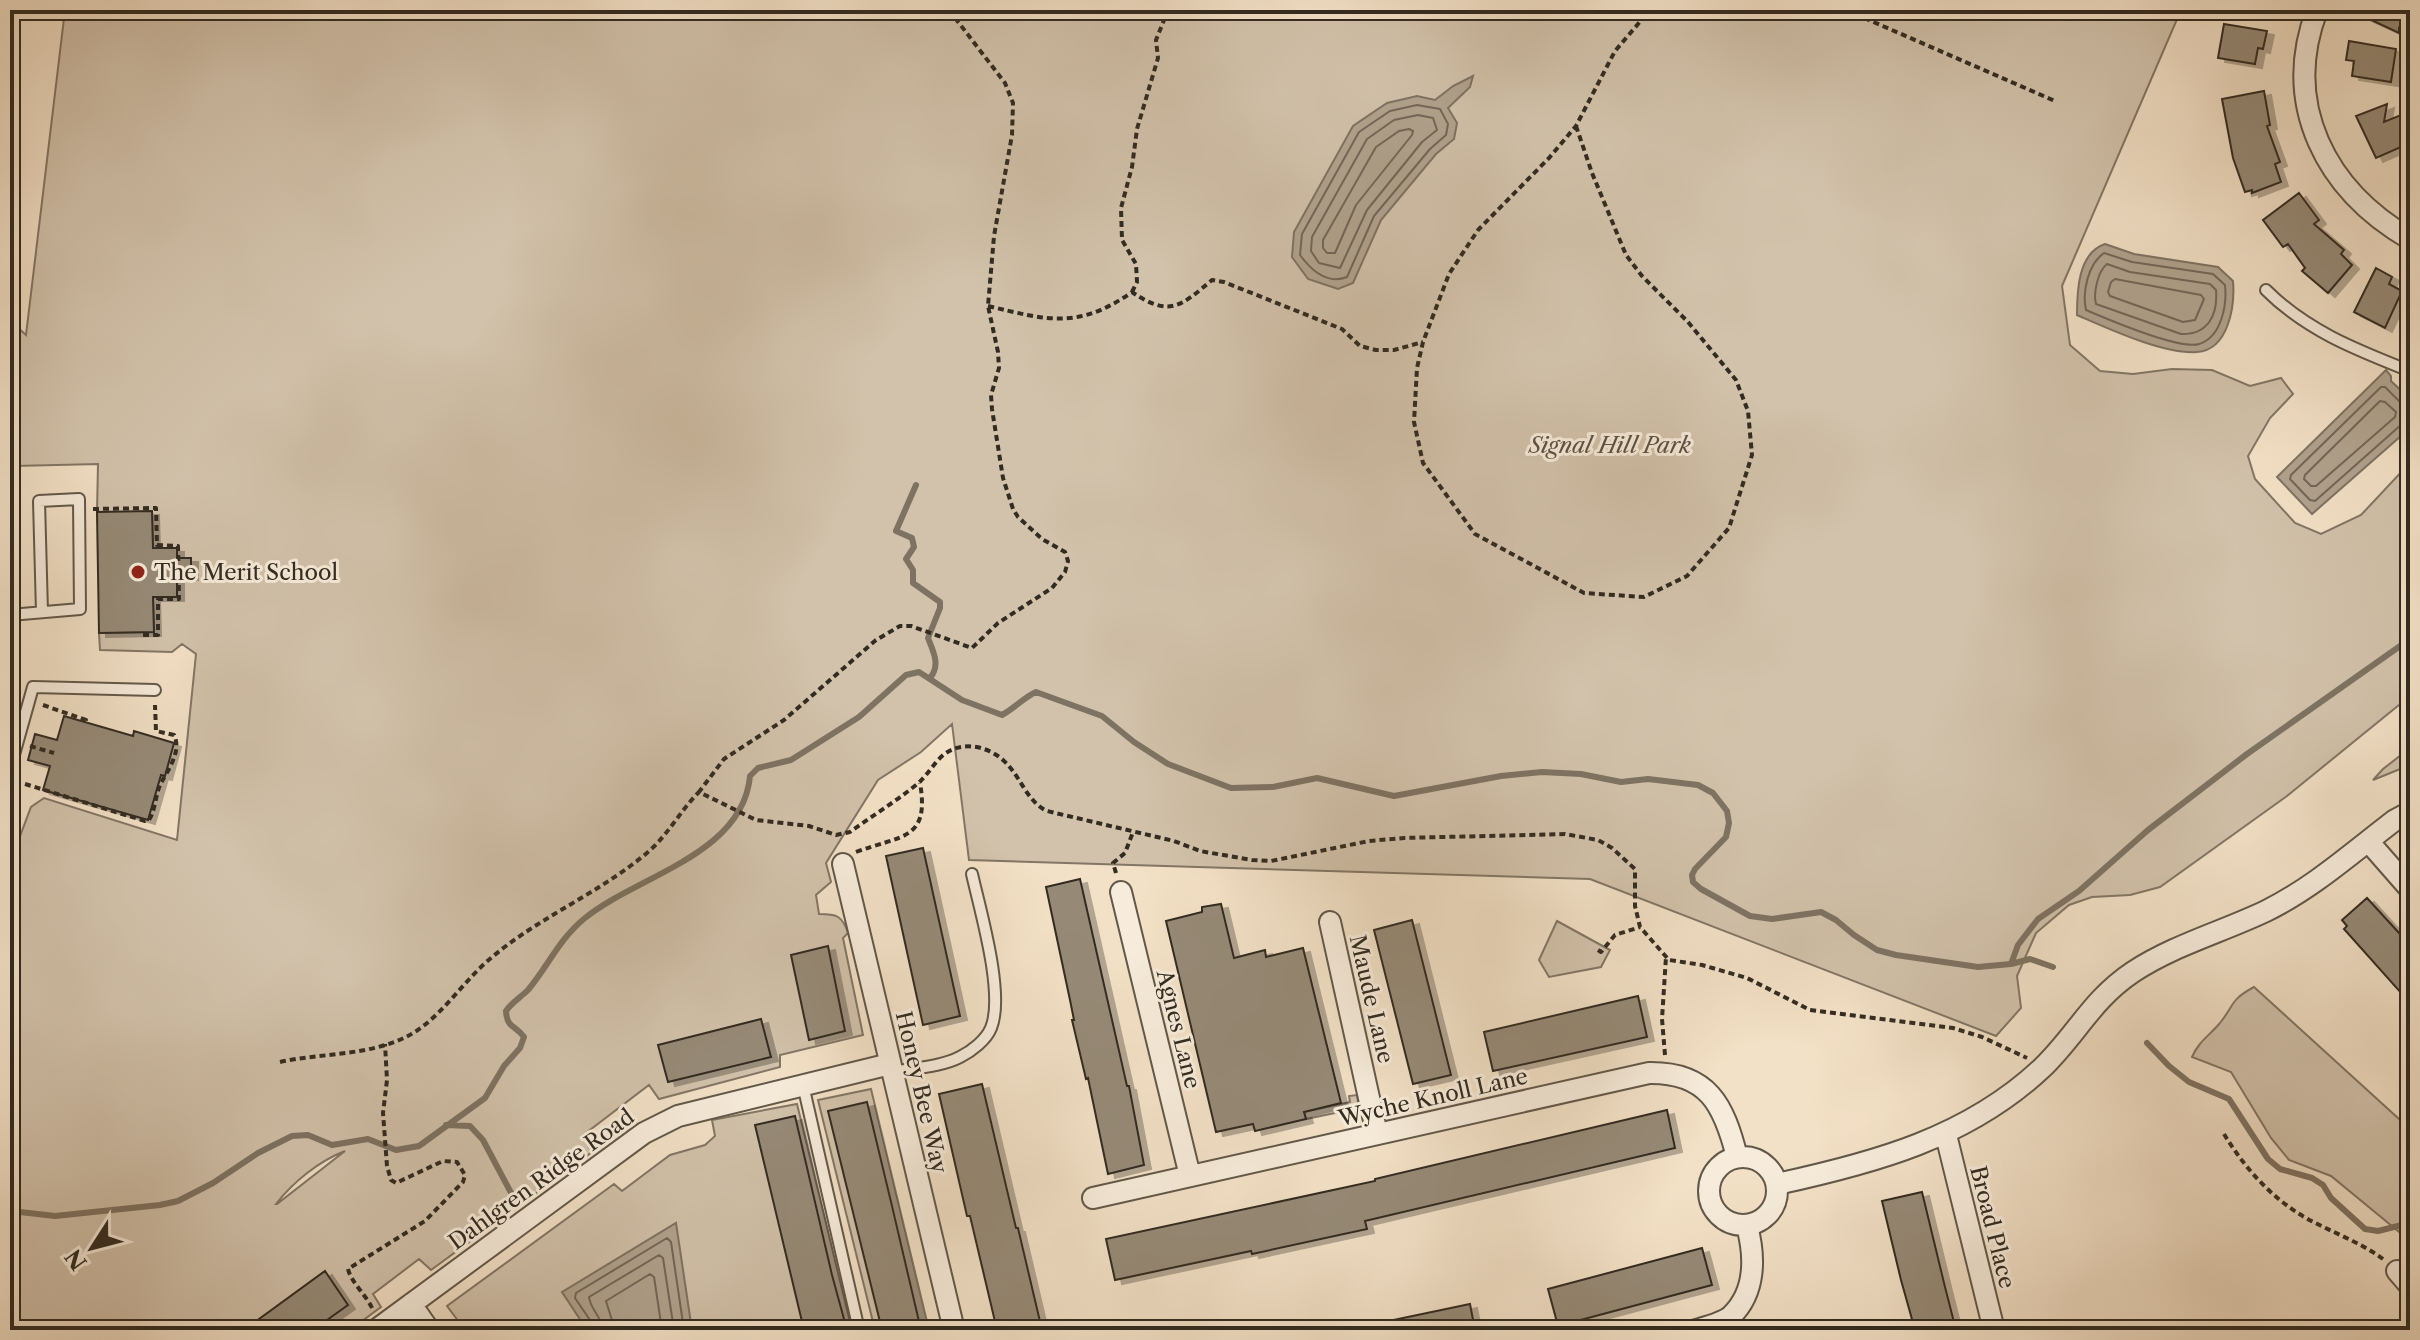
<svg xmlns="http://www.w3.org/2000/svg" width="2420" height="1340" viewBox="0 0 2420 1340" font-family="'Libre Caslon Text',serif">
  <defs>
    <filter id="shadow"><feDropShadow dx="7" dy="4" stdDeviation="0" flood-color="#0004"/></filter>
  </defs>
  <rect width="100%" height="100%" fill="#f3e1c7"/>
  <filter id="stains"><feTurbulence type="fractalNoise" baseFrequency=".0025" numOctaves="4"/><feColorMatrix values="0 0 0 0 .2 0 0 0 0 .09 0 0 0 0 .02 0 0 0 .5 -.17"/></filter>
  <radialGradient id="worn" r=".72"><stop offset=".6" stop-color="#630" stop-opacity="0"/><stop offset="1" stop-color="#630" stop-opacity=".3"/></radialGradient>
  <path fill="#d2c2ab" stroke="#827666" stroke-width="2" fill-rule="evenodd" d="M65 10H2181L2062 286 2070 345 2100 371 2133 374 2172 369 2212 370 2250 386 2281 378 2293 394 2270 418 2248 456 2255 479 2295 523 2321 534 2361 515 2405 468 2410 471V696L2287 796 2160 887 2130 895 2092 897 2069 905 2036 933 2017 976 2021 1008 1996 1036 1590 879 969 860 952 724 921 752 878 780 826 863 831 882 816 895 819 914C836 914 842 915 848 933L843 938 863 1035 780 1055V1067L659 1099 649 1085 582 1136 592 1152 431 1270 419 1259 373 1294 381 1307 350 1330H10V863L31 807 44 798 177 840 196 654 182 644 172 652 100 650 99 633 154 632 153 597 177 596V548H153L152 512H97L98 464 14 466 12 348 16 326 26 335ZM345 1151 277 1204H276C293 1182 319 1161 345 1151Z
    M2410 748V765L2373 780 2383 769Z
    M1557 921 1610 950 1601 967 1549 977 1539 960Z
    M2254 987 2410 1129V1241L2331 1176 2289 1160 2271 1138 2231 1072 2192 1057C2199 1041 2209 1036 2220 1023 2235 1004 2230 1000 2254 987Z
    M871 1089 929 1330H875L818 1100Z
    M1357 1095 1359 1108 1306 1119 1304 1112 1350 1102 1349 1096Z
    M797 1104 852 1330H465L447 1306 614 1184 622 1191 670 1155 705 1145 715 1136 712 1120Z"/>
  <path fill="#b1a38f" stroke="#7e7363" stroke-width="2" d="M1473 76 1470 87 1448 108 1457 123 1454 139 1436 154 1381 220 1353 283 1338 289 1308 279 1292 257 1294 232 1353 126 1387 103 1417 96 1435 100 1453 86Z
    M2105 244 2134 254 2218 267 2233 281C2235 305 2229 350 2197 352 2165 355 2107 328 2077 315 2077 291 2078 253 2105 244Z
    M2386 370 2391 376V381L2410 399V428L2312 514 2277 477Z
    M676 1223 692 1330H587L562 1292Z"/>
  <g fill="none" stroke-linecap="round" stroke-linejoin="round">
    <path stroke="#726758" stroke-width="2" d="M1417 105 1440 109 1448 124 1446 135 1430 149 1374 216 1347 277C1327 285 1311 270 1300 255L1302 234 1359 132 1390 111Z
      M1418 115 1433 118 1437 130 1422 142 1367 210 1340 268 1319 263 1311 251 1312 237 1367 139 1394 120Z
      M1409 129 1413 131 1412 135 1356 205 1335 253H1327L1323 248V240L1376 147 1399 131Z
      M2104 253 2132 262 2213 274 2225 285C2227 304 2222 337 2199 344 2180 350 2107 319 2086 310 2082 292 2088 264 2104 253Z
      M2107 264 2130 272 2210 284 2216 290C2218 315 2208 335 2181 334L2096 304C2093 293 2098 271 2107 264Z
      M2115 279 2201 295 2204 299 2195 320 2183 322 2110 296 2108 292 2111 282Z
      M2380 401 2385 402 2396 412 2395 417 2316 486H2311L2304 479 2305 475Z
      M2410 406 2401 403 2385 387H2381L2291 475 2290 479 2310 500 2315 501 2402 424 2410 422
      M593 1330 592 1323 575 1298 576 1293 667 1238 671 1242 684 1330
      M603 1330C602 1317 590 1309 589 1297L659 1255 663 1258 674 1330
      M615 1330 606 1301 650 1274 654 1277 662 1330"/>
    <path stroke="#7e7363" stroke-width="6" d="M916 485 896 531 912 538 914 547 906 559 913 570V583L940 602V608L928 638C933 651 941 665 930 678
      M2011 964 2018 945 2038 919 2079 891 2148 830 2247 754 2410 639
      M2147 1043 2169 1066 2189 1082 2229 1099 2268 1159 2280 1169 2312 1178 2323 1185 2331 1198 2365 1229 2378 1231 2410 1223
      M446 1125 470 1126 483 1140 517 1204
      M10 1206 20 1212 55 1216 160 1205 178 1201 213 1183 258 1153 292 1136 308 1135 332 1145 368 1139 396 1150 419 1146 485 1098 504 1066 520 1048 524 1037C516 1025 507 1029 506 1011 512 1002 521 997 528 990 548 966 560 938 585 918 636 876 743 855 750 776L758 768 791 760 859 717 906 675 919 672 962 700 1002 715C1015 708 1023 698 1036 692L1102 716 1134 742 1168 764 1231 788 1273 787 1317 778 1394 796 1501 776 1542 772 1581 774 1621 782 1648 779 1698 785 1713 793 1727 811 1729 823 1726 837 1695 869 1692 875 1693 882 1701 889 1750 916 1772 919 1821 912 1836 920 1854 935 1877 950 1896 955 1978 967 2011 964 2030 959 2053 967"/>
  </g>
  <path fill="#968a77" stroke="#322b21" stroke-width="2" filter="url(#shadow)" d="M2350 10H2410V23L2406 32 2399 28V33Z
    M2224 24 2267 31 2263 49 2258 48 2255 64 2218 58Z
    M2349 41 2396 49 2391 82 2352 76 2354 61 2346 60Z
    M2264 91 2270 125 2267 126 2280 162 2275 164 2281 182 2252 193V190L2245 192 2233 158 2222 99Z
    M2387 104 2384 122 2401 115 2410 143 2376 158 2356 116Z
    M2299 193 2319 220 2314 224 2344 250 2341 254 2352 265 2328 293 2302 271 2305 268 2288 244 2283 247 2263 220Z
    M2376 268 2392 277 2389 284 2402 291 2385 328 2354 312Z
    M152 511 153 548H177V558H191V576H177V597H153L154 632 99 633 97 512Z
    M64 716 133 736 134 731 174 743 165 776 161 775 148 820 43 790 50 766 28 760 35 734 57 740Z
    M923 848 960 1016 923 1025 886 856Z
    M1080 879 1127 1086H1129L1144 1165 1108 1174 1088 1078 1086 1079 1072 1020H1074L1070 1000 1046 887Z
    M2367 898 2410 945V1003L2344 929 2347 926 2342 920Z
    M1221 904 1234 958 1265 950 1266 957 1303 948 1341 1103 1304 1112 1306 1119 1255 1131 1253 1124 1216 1132 1166 921 1202 912V907Z
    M1412 920 1451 1075 1413 1084 1374 930Z
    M828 946 845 1031 809 1040 791 955Z
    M1638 996 1647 1037 1493 1071 1484 1032Z
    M761 1019 771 1057 668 1082 658 1045Z
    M982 1084 1016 1228H1018L1042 1330H997L970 1216H967L939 1094Z
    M867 1102 892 1206 921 1330H882L828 1111Z
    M1667 1110 1675 1148 1365 1221 1367 1229 1252 1254 1251 1251 1115 1280 1106 1239 1375 1181V1179Z
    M795 1116 832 1275 847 1330H804L755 1125Z
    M1922 1192 1945 1287 1956 1330H1915L1901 1280 1882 1201Z
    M1702 1248 1712 1285 1558 1326 1548 1289Z
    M325 1271 348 1305 313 1330H244Z
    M1470 1304 1475 1330H1380L1379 1323Z"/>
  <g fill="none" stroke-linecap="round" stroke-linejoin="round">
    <g stroke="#62584a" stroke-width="14">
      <path id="lane" d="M2266 290C2307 331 2357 350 2410 371
        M10 615 80 609 79 499 39 501 42 612
        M10 769 33 687 155 690
        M892 1072C913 1068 941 1067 960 1057 972 1051 986 1040 991 1028 1005 994 980 910 972 874
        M803 1085 859 1330"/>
    </g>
    <g stroke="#62584a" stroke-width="24">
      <path id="street" d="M2317 10C2281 105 2326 190 2410 239
        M2368 841 2410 889
        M843 864 954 1330
        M1121 892 1190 1176
        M1330 922 1377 1134
        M1946 1135 1994 1330
        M1709 1191a34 34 0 1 1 68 0a34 34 0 1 1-68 0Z
        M1777 1184C1874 1163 1967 1138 2041 1069 2076 1036 2091 1000 2133 972 2174 945 2222 932 2266 911 2313 888 2353 852 2395 820L2410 812
        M1093 1198 1649 1073C1708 1072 1724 1105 1737 1157
        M2397 1271 2410 1286
        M411 1304 429 1330
        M376 1330 644 1133 678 1116 890 1064
        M1696 1330C1706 1327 1723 1323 1731 1316 1756 1292 1755 1256 1747 1226"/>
    </g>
    <path stroke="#322b21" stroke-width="4" stroke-dasharray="6 4" stroke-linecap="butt" d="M949 10 1005 83 1013 103 1012 135 994 236 988 306 998 352 999 368 991 395 992 409 1003 478 1013 509 1018 517 1042 539 1065 552 1068 561 1065 572 1052 588 998 623 972 648 911 626H900L876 640 784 720 724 759 699 792 756 820 809 826 836 835 850 832C872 816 895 802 916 785 926 777 932 766 941 757 959 740 986 745 1003 760 1021 776 1026 801 1047 811L1174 841 1200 851 1252 860 1271 861 1369 841 1404 838 1565 834 1598 840 1612 848 1635 869V906L1640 927 1669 960 1702 965 1747 978 1810 1010 1953 1028 1982 1037 2027 1058
      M1846 10 2055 101
      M1576 126 1592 173 1626 255 1642 276 1688 322 1736 380 1748 411 1752 455 1729 528 1687 576 1644 597 1584 593 1475 534 1423 463 1414 422 1417 368 1423 342 1449 274 1478 230 1549 158 1576 126 1615 51 1650 10
      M1132 292 1137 282 1136 264 1122 240 1121 208 1132 167 1137 129 1158 58 1156 40 1168 10
      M988 306C1047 320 1078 330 1132 292 1170 318 1181 306 1212 280L1224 282 1342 329 1360 346 1376 350H1394L1423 342
      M93 509 156 508 157 545 178 546 179 599H158V635H143V633
      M43 705 86 720 85 723
      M30 746 54 753
      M25 784 145 821 149 820C156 809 155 795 161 783 168 770 182 751 174 735L156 731 155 705
      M856 852C901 835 930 841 920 783
      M1116 873 1113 863 1125 853 1133 832
      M1598 950 1601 952 1615 935 1640 927
      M1665 1055 1662 1019 1666 957
      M280 1062C321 1053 367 1056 406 1037 440 1020 462 982 491 958 539 917 600 893 648 852 668 835 680 811 699 792
      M2224 1134C2244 1167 2271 1198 2306 1218 2331 1232 2360 1242 2383 1259
      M372 1308C366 1295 351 1282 348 1269L425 1221 463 1182 465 1175 457 1162 443 1161 396 1183 391 1180 387 1166 383 1113 387 1080 385 1044"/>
    <use href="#lane" stroke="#f7ecdb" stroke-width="10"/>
    <use href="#street" stroke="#f7ecdb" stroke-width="20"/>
  </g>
  <circle fill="#8f2418" stroke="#f7ecdb" stroke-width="3" cx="138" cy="572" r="8"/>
  <g text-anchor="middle" stroke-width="6" stroke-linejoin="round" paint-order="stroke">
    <g font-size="22" font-style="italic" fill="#5a5144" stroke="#f7ecdb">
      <text x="1610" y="453">Signal Hill Park</text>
    </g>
    <g font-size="22" fill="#322b21" stroke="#f7ecdb" text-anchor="start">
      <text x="154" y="580">The Merit School</text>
    </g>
    <g font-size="22" fill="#322b21" stroke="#f7ecdb">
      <text transform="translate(1372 999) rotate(77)" y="8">Maude Lane</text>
      <text transform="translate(1179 1029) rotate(76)" y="8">Agnes Lane</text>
      <text transform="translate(922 1092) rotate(77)" y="8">Honey Bee Way</text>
      <text transform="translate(1433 1097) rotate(-13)" y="8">Wyche Knoll Lane</text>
      <text transform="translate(541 1179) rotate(-36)" y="8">Dahlgren Ridge Road</text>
      <text transform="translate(1993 1227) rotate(76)" y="8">Broad Place</text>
    </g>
  </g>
  <rect width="2420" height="1340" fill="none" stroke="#f3e1c7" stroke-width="40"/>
  <rect x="12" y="12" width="2396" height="1316" fill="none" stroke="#322b21" stroke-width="4"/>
  <rect x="20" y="20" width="2380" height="1300" fill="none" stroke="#322b21" stroke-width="2"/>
  <g transform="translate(92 1248) rotate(234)" stroke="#f7ecdb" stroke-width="6" paint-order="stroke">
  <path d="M0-6L14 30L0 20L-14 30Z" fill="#322b21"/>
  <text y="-12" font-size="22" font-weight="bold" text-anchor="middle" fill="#322b21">N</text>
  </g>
  <rect width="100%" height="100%" filter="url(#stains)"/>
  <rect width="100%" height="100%" fill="url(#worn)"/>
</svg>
